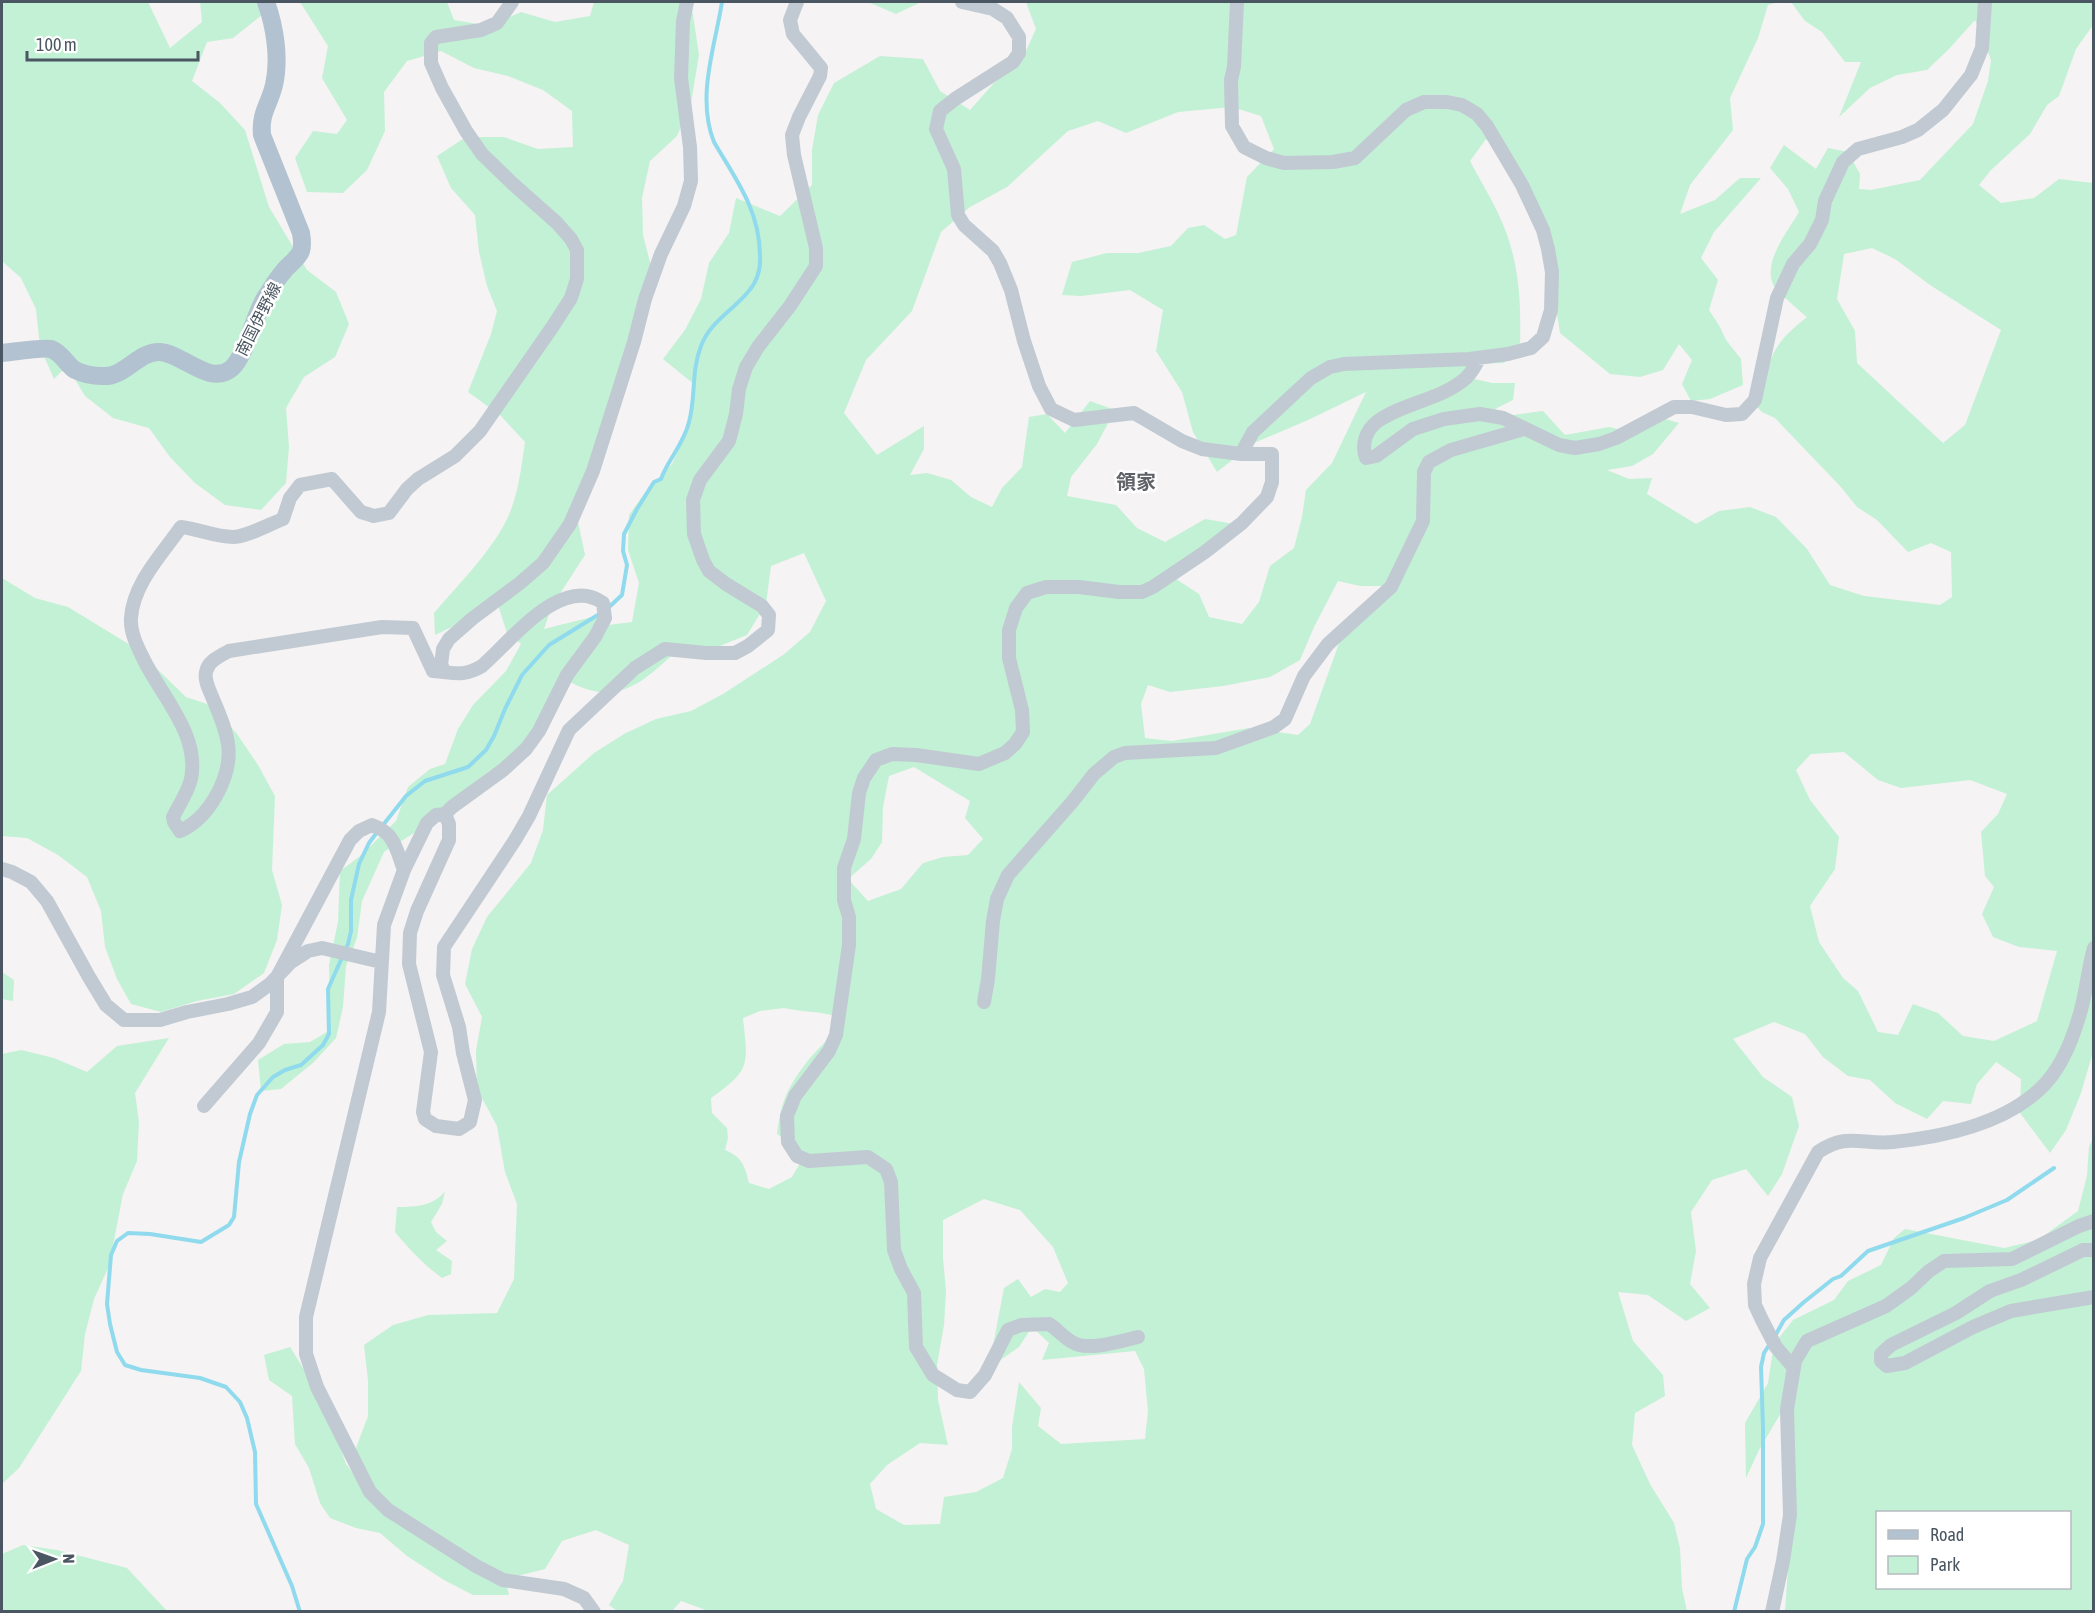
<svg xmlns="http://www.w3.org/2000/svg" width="2095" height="1613" viewBox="0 0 2095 1613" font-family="'Asap Condensed','Noto Sans JP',sans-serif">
  <rect width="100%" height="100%" fill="#f5f3f3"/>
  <path fill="#c3f1d5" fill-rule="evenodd" d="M4 2H148L170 48 202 22 200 2H263L262 15 233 38 207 42 192 81 220 103 245 130 269 207 307 270 336 292 349 324 335 357 304 377 286 408 289 447 286 483 261 510 225 505 195 483 170 457 149 428 113 418 85 396 67 366 54 379 40 347 36 309 21 278 2 261V4Z
    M300 2H447L454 20 489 26 521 12 555 22 590 16 594 2H691L699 55 691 103 677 136 650 161 642 198 643 235 652 270 577 517 585 555 552 606 544 629 596 616 608 625 632 622 639 583 628 550 629 515 647 490 672 464 689 426 695 385 663 359 685 330 701 299 709 263 729 233 736 198 780 216 812 185V150L818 115 834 83 880 56 923 59 940 91 970 110 994 83 1021 62 1036 29 1026 2H1778L1768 5 1758 38 1730 98 1733 130 1690 185 1680 214 1715 200 1740 178H1761L1714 232 1701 258 1718 280 1709 310 1720 327 1726 340 1741 359 1743 385 1710 399 1691 401 1682 384 1692 360 1679 344 1663 370 1640 377 1610 374 1560 333 1546 243 1498 150 1486 139 1470 161C1482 184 1497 207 1506 232 1520 271 1521 305 1520 347L1504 363 1472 364 1461 376 1492 383H1515L1513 400 1495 409 1506 416 1543 411 1565 435 1609 427 1627 431 1662 418 1679 423 1653 454 1632 466 1607 470 1629 479 1652 478 1647 494 1696 524 1719 511 1750 507 1776 517 1807 549 1830 585 1864 596 1940 605 1952 597 1951 552 1931 543 1908 552 1877 520 1857 507 1840 486 1775 418 1762 412 1751 401C1761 387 1765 373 1772 357 1779 340 1792 329 1807 317 1800 311 1775 290 1773 284 1763 261 1788 231 1799 212L1788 189 1770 168 1784 145 1816 169 1828 148 1848 152 1860 174 1859 189 1871 190 1920 180 1973 124 1988 81 1991 60 1982 35 1975 20 1949 49 1927 70 1897 75 1870 88 1839 117 1861 62H1845L1822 32 1805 21 1791 2H2093V25L2076 49 2059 96 2047 105 2030 134 1991 170 1979 185 2001 203 2034 198 2059 179 2093 183V1052L2081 1093 2066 1130 2050 1153 2020 1113 2021 1079 1996 1062 1977 1084 1971 1104 1943 1101 1927 1119 1895 1103 1870 1080 1848 1076 1823 1057 1805 1034 1774 1022 1733 1039 1763 1077 1792 1097 1799 1126 1782 1174 1768 1196 1746 1169 1712 1180 1691 1212 1696 1251 1690 1284 1710 1308 1686 1321 1648 1295 1618 1292 1633 1341 1663 1375 1665 1396 1635 1413 1632 1445 1650 1484 1674 1523 1680 1548 1682 1588 1687 1611 711 1612 681 1601 672 1611H617L609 1605 623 1581 629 1545 596 1530 562 1541 545 1569 505 1579 509 1595H473L444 1580 407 1556 380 1533 356 1528 330 1518 320 1503 309 1468 295 1444 292 1396 269 1380 264 1355 290 1347 324 1402 346 1464 360 1482 356 1448 368 1416V1380L364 1345 393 1325 428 1315 497 1313 514 1279 517 1204 505 1172 497 1126 477 1089 476 1051 482 1017 465 984 472 949 487 917 531 863 543 830 547 795 594 753 624 734 656 719 691 711 723 694 783 655 810 632 826 601 804 553 771 566 766 604 747 635 712 649 676 651C639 687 613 708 563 678L515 764 489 771 441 809 425 826 384 852 362 901 357 938 346 966 343 1007 336 1038 314 1062 281 1089 261 1091 258 1060 284 1044 310 1042 327 1032 330 999 329 965 338 922 340 871 359 857 396 821 408 787 430 769 445 764 458 729 473 705 506 671 521 644 507 633 498 605 435 635 434 613C457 586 489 554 505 523 518 499 521 469 525 442L500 415 468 392 491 334 497 311 487 286 479 252 475 215 451 188 437 156 466 137H504L538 149 573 147 572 111 543 90 508 76 474 68 441 51 407 61 384 92 385 131 367 170 343 193 307 192 295 158 313 131 337 134 347 120 322 78 328 46ZM1232 107 1261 116 1274 149 1247 177 1236 235 1225 239 1204 225 1188 228 1171 246 1138 253H1107L1072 262 1062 295 1081 296 1130 290 1163 310 1156 351 1182 392 1193 432 1217 472 1254 443 1308 420 1366 392 1332 463 1306 490 1302 517 1294 548 1270 566 1259 602 1242 624 1209 617 1199 594 1176 579 1240 525 1205 519 1165 542 1137 528 1116 505 1067 496 1071 477 1097 444 1115 410 1090 401 1065 433 1047 414 1029 417 1022 467 1002 488 992 507 971 497 951 480 927 473 910 475 924 449V426L877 455 844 413 866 360 912 311 941 232 970 207 1007 187 1068 131 1098 121 1126 133 1178 112ZM1872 248 1895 259 1930 285 2001 330 1965 425 1943 443 1857 363 1855 331 1837 299 1844 254ZM1338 581 1360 586H1382L1342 635 1310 724 1298 735 1249 728 1172 741 1145 738 1141 704 1148 685 1170 692 1223 686 1270 677 1300 660 1314 627ZM1844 752 1878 780 1901 788 1970 780 2007 794 1998 814 1981 832 1985 876 1994 887 1982 914 1993 937 2019 947 2057 951 2037 1021 1994 1041 1963 1036 1938 1013 1913 1004 1898 1035 1878 1032 1858 991 1843 978 1819 942 1810 906 1835 869 1839 837 1810 800 1796 770 1811 754ZM914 767 970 801 965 818 983 839 968 855 943 857 923 863 901 889 868 901 848 879 871 859 882 842 883 807 889 776ZM784 1008C801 1012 818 1011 836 1016L835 1033C813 1052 788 1081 781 1111 779 1118 778 1127 777 1134L792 1144 802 1160 792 1177 769 1189 749 1183C745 1166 742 1157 725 1150L728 1138 727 1128 712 1113 711 1098C751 1070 748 1065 743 1018L760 1011ZM984 1199 1020 1210 1053 1247 1068 1283 1060 1292 1045 1289 1031 1297 1018 1279 1004 1288 992 1351 999 1361 1019 1347 1032 1327 1049 1343 1042 1360 1135 1351 1144 1369 1148 1411 1145 1439 1061 1444 1038 1426 1041 1408 1019 1382 1012 1427V1449L1003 1478 976 1492 944 1497 940 1524 904 1525 876 1509 870 1484 887 1465 920 1443 948 1445 938 1400 937 1365 944 1325 946 1291 943 1258V1220Z
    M868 2H921L896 14Z
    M2 578 35 598 68 607 127 643 156 668 186 697 213 706 237 734 258 765 275 796 272 870 282 905 277 940 264 973 234 994 197 1001 161 1012 131 1004 117 979 105 947 101 911 87 877 58 855 27 838 2 836Z
    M2 972 14 980 13 1001 2 999Z
    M169 1038 135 1093 139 1122 137 1161 123 1194 109 1266 94 1299 85 1334 81 1371 19 1468 2 1484V1054L21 1050 54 1058 87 1072 117 1046Z
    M2093 1138V1611H1785L1793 1500 1785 1406 1759 1450 1746 1478 1745 1423 1768 1383 1774 1344 1793 1320 1834 1300 1848 1281 1881 1265 1894 1238 1905 1229 2004 1248 2038 1240 2078 1211 2087 1176 2089 1147ZM1878 1512H2070V1588H1878Z
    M445 1191 442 1204 431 1222 436 1232 447 1241 436 1250 452 1261 451 1274 442 1278C423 1264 410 1250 395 1232L397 1207C416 1207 434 1206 445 1191Z
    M23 1545 57 1550 127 1568 167 1611H2V1554Z"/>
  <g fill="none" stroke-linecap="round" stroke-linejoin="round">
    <path stroke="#90daee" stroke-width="4" d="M607 609 622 595 627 565 623 551 624 534 637 509 654 482 661 479C668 459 684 444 689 422 696 397 691 371 701 346 710 322 732 311 748 292 758 281 761 268 760 254 759 209 736 180 714 142 696 97 715 47 722 2
      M383 825 406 796 425 781 468 767 486 750 494 736 505 709 522 675 549 645 601 613
      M1775 1336 1784 1320 1804 1302 1833 1279 1841 1276 1868 1251 1964 1218 2007 1200 2054 1168
      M300 1612 292 1586 256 1504 255 1452 247 1418 240 1402 226 1387 200 1378 141 1370 125 1365 117 1352 110 1324 107 1304 111 1255 117 1241 128 1233 150 1234 201 1242 229 1225 234 1217 239 1162 250 1114 257 1095 273 1077 285 1070 301 1065 323 1045 329 1034 328 989 348 944 351 931V900L359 864 369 843 378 831
      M1734 1612 1747 1559 1755 1547 1763 1524V1428L1761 1367 1764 1353 1771 1342"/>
    <path stroke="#c1cad2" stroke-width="14" d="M512 2 497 23 481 30 436 37 431 43V63L442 88 466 131 482 154 513 184 557 223 571 239 577 250V279L571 298 553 326 480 431 455 456 418 479 407 489 389 513 374 516 361 512 332 479 300 485 290 498 283 519C270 524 246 537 233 537 215 537 199 529 181 527 162 554 133 584 131 618 130 632 137 646 143 658 161 696 200 734 191 779 188 792 179 805 173 817L174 822 180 831C196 824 207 812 216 796 237 759 229 736 213 699 210 691 204 681 206 672 208 661 220 656 229 651L382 627 413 628 433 671C453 672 462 678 482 666 510 642 562 573 603 603L605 618 595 637 567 675 539 731 526 749 503 770 452 807 445 814 436 815 427 823 404 870 384 925 379 1012 306 1317V1354L317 1387 370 1492 388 1510 476 1566 503 1580 564 1589 584 1598 594 1612
      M962 2 993 9 1007 18 1019 37V53L1013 62 955 99 940 111 936 129 954 169 958 215 964 225 993 251 1000 263 1011 290 1024 341 1039 386 1051 409 1074 420 1134 413 1182 441 1202 449 1241 454H1272V482L1267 497 1242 523 1205 552 1153 587 1142 592H1119L1079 587H1046L1027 593 1016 608 1009 630V658L1022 710 1023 732 1015 744 1005 753 979 764 916 755 892 754 876 760 864 778 859 793 854 839 844 868V900L849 917V945L836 1035 829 1051 795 1096 787 1116 788 1142 797 1156 809 1161 868 1157 886 1169 891 1182 894 1250 901 1269 914 1293 916 1347 933 1375 957 1390 970 1392 985 1375 1008 1330 1021 1325 1049 1324C1057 1329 1063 1337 1072 1342 1087 1352 1121 1341 1138 1337
      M1237 2 1234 67 1231 80 1232 126 1244 147 1266 158 1284 163 1333 162 1355 158 1406 110 1424 102H1447L1462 105 1477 114 1487 126 1522 185 1543 230 1548 249 1552 272 1551 310 1543 337 1531 348 1508 354 1469 359 1344 364 1330 367 1311 378 1253 432 1241 454
      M1479 358C1476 365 1472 372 1466 378 1441 400 1405 402 1378 421 1366 430 1361 444 1366 458L1376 456 1413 429 1444 419 1480 414 1503 418 1559 445 1575 448 1599 444 1616 438 1674 407H1692L1726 415 1742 414 1755 400 1777 298 1793 264 1810 244 1822 220 1825 201 1843 162 1858 149 1902 137 1918 130 1943 110 1971 75 1982 48 1985 2
      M445 672 441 665 443 649 449 639 473 618 520 583 543 563 570 524 593 471 634 342 645 299 661 254 684 206 691 181 690 147 681 78 683 21 687 2
      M445 814 449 824V840L417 911 410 933 409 964 431 1052 423 1112 425 1119 436 1126 459 1129 470 1122 475 1100 463 1053 459 1027 443 975 444 947 515 840 529 816 569 730 635 668 665 649 706 653H735L748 646 768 630 769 615 762 606 726 584 709 571 703 560 694 534 693 500 700 480 729 441 736 414 739 389 746 367 758 347 790 306 816 266V248L794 155 792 135 799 117 820 76 821 68 793 34 790 20 797 2
      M2 869 12 872 31 882 47 901 89 977 106 1005 124 1020H160L187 1012 228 1004 252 997 270 984 291 962 308 951 322 948 381 962
      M984 1002 988 979 993 921 997 899 1008 875 1073 801 1094 774 1114 757 1125 753 1216 748 1274 727 1285 719 1304 676 1328 644 1391 587 1423 521 1424 472 1429 462 1451 450 1524 429
      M204 1106 259 1043 277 1012V977L350 840 359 831 372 825C395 833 396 849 404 870
      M2094 1250H2083L2021 1280 1990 1291 1956 1313 1891 1345 1881 1354V1361L1887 1366 1905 1363 1973 1327 2011 1311 2094 1297
      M1794 1368 1776 1347 1762 1320 1755 1305 1754 1284 1760 1258 1818 1152C1847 1132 1862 1145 1893 1142 1942 1137 2004 1124 2041 1088 2059 1071 2071 1043 2078 1020 2086 997 2087 972 2094 948
      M1772 1612 1783 1561 1790 1515 1787 1409 1795 1361 1807 1341 1886 1306 1911 1288 1929 1271 1944 1261 2012 1259 2079 1226 2094 1221"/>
    <path stroke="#b3c2d1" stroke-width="18" d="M2 353C12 352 44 347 51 349 62 353 67 365 75 370 83 374 94 376 102 376 125 378 138 351 160 352 182 353 210 387 232 368 246 355 254 316 265 298 271 289 276 280 283 272 288 265 298 259 301 251 303 245 302 239 301 233L262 135C260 112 269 106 274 85 280 59 275 27 266 2"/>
  </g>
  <g text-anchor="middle" stroke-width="5" stroke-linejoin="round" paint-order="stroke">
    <g font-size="16" fill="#4a5661" stroke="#fff">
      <text transform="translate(258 319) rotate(-63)" y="6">南国伊野線</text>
    </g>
    <g font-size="20" font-weight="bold" fill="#5f6368" stroke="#fff">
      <text x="1136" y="489">領家</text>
    </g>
  </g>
  <rect width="2095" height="1613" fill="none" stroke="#4a5661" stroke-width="6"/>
  <rect x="1876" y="1511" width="195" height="78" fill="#ffffff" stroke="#b7bbc0" stroke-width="1.5"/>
  <rect x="1888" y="1530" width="30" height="9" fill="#b3c2d1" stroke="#b7bbc0" stroke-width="1.5"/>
  <text x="1930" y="1541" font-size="18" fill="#4a5661">Road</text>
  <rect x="1888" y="1556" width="30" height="18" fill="#c3f1d5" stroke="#b7bbc0" stroke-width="1.5"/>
  <text x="1930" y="1571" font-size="18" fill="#4a5661">Park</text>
  <g transform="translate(54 1559) rotate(89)" stroke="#ffffff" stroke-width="4.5" paint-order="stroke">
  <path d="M0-4.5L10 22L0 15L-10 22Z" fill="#4a5661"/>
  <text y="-9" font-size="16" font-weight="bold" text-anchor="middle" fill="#4a5661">N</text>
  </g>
  <path d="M27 51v9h171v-9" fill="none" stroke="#4a5661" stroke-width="3"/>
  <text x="36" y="51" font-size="18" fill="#4a5661" stroke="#ffffff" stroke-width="4.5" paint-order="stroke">100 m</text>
</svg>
